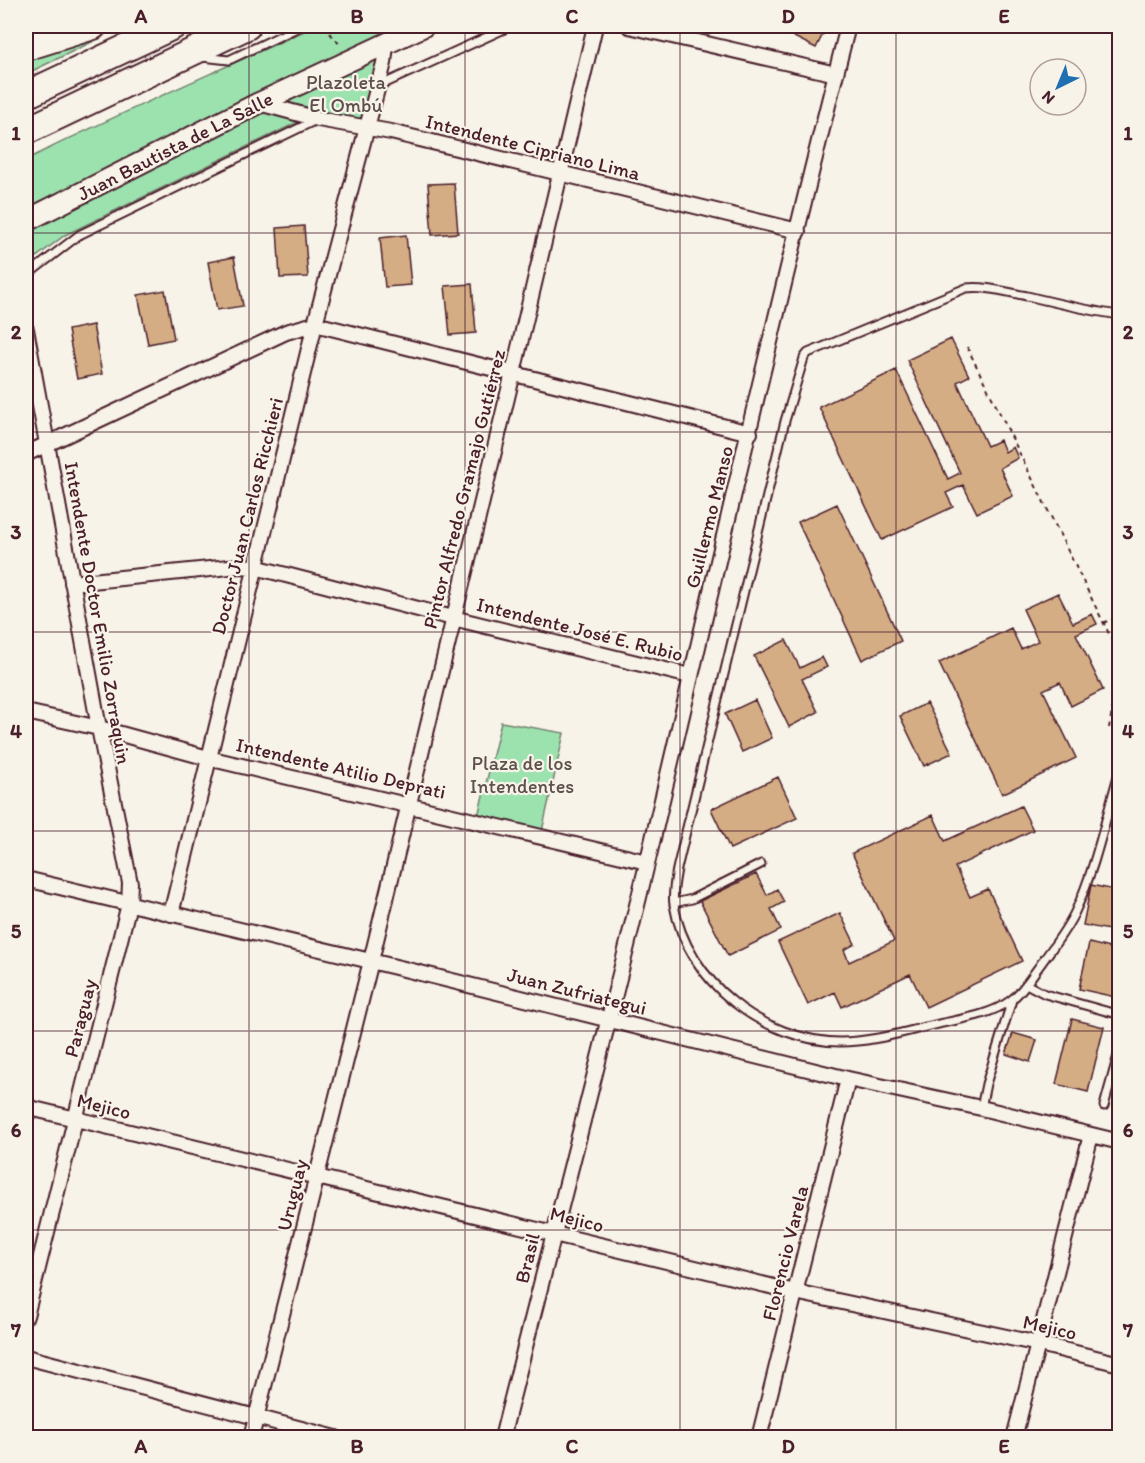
<svg xmlns="http://www.w3.org/2000/svg" width="1145" height="1463" viewBox="0 0 1145 1463" font-family="Itim,sans-serif">
  <rect width="100%" height="100%" fill="#f7f3e8"/>
  <filter id="ink" filterUnits="userSpaceOnUse"><feTurbulence type="fractalNoise" baseFrequency=".0167" numOctaves="2"/><feDisplacementMap in="SourceGraphic" scale="12" xChannelSelector="R" yChannelSelector="G"/><feConvolveMatrix kernelMatrix="1 2 1 2 8 2 1 2 1" color-interpolation-filters="sRGB"/></filter>
  <g filter="url(#ink)">
    <path fill="#9ce2af" stroke="#73806d" stroke-width="1.5" d="M315 26H406L26 213V160C120 112 219 71 315 26Z
      M99 35 100 38 26 74V58Z
      M374 57 379 62 361 121 290 103 289 96Z
      M267 111 300 121 65 235 26 265V230Z
      M501 722 564 733 542 831 478 816Z"/>
    <path fill="#d4ad85" stroke="#4a1f2b" stroke-width="1.5" d="M795 26H827L816 48 790 35Z
      M454 183 458 233 432 235 428 184Z
      M304 226 308 277 280 278 277 228Z
      M406 235 411 285 385 287 380 238Z
      M234 257 243 306 217 310 208 262Z
      M472 284 476 333 450 335 445 286Z
      M165 290 174 339 148 344 138 295Z
      M93 325 102 374 77 379 68 330Z
      M951 339 969 376 957 382 987 446 1000 440 1005 452 1013 447 1018 458 1000 468 1013 496 977 513 963 485 946 493 953 507 882 540 819 407 896 370 948 479 960 473 907 360Z
      M837 504 901 641 862 660 798 522Z
      M1058 593 1073 623 1092 614 1097 624 1076 634 1103 690 1071 706 1060 682 1043 690 1076 758 1002 794 939 663 1011 628 1021 649 1038 641 1023 609Z
      M786 640 800 668 822 657 827 667 802 679 818 712 789 727 754 656Z
      M755 700 772 738 742 752 725 714Z
      M927 703 952 753 924 766 900 716Z
      M778 777 797 818 730 849 711 809Z
      M1021 806 1033 830 955 867 970 897 988 889 1022 961 926 1007 910 974 842 1007 835 992 808 1005 778 942 840 913 855 944 844 950 849 962 894 941 852 853 933 815 945 841Z
      M756 874 767 895 777 889 784 902 771 909 781 930 728 956 700 901Z
      M1091 885 1120 891V909L1114 931 1083 925Z
      M1089 943 1118 950 1115 967 1120 968V998L1079 989Z
      M1072 1019 1104 1027 1088 1092 1056 1084Z
      M1013 1033 1037 1040 1030 1062 1006 1054Z"/>
    <g fill="none" stroke-linecap="round" stroke-linejoin="round">
      <g stroke="#4a1f2b" stroke-width="11">
        <path id="lane" d="M202 57 229 60 301 26
          M379 86 511 26
          M26 276 79 235 316 120
          M1120 315C1088 311 1057 303 1027 296 1006 292 987 286 966 288L808 353 804 358 785 421 677 869C675 881 672 893 674 905 687 982 764 1041 840 1042 872 1042 903 1032 934 1025 959 1019 990 1016 1011 1000 1023 991 1031 977 1040 965 1052 948 1066 931 1075 912 1096 867 1106 816 1120 769
          M674 903 692 899 761 864
          M1026 984 1045 994 1120 1015
          M1104 1106 1120 1048
          M981 1108 986 1084 1012 1000"/>
      </g>
      <g stroke="#4a1f2b" stroke-width="18">
        <path id="street" d="M629 26 836 74
          M259 103 318 119 391 132 798 231
          M26 329 99 728 130 883 129 904 26 1316
          M26 454 286 332 315 324 750 433
          M72 583 239 566 255 567 453 618 690 676
          M26 712 99 728 208 758 647 862
          M26 879 404 969 848 1079 981 1108 1120 1142
          M171 914 315 324 384 63 386 44
          M26 1107 795 1292 1039 1344 1120 1364
          M26 1357 336 1438
          M251 1438 371 961 513 373 595 26
          M502 1438C550 1246 601 1056 647 864 713 584 777 304 848 26
          M759 1438 848 1079
          M1014 1438 1091 1135"/>
      </g>
      <g stroke="#4a1f2b" stroke-width="24">
        <path id="secondary" d="M26 221 259 103 424 26"/>
      </g>
      <g stroke="#4a1f2b" stroke-width="30">
        <path id="highway" d="M26 47 93 26
          M26 95 173 26
          M26 131 247 26"/>
      </g>
      <path stroke="#4a1f2b" stroke-width="2" stroke-dasharray="4.5 4.5" stroke-linecap="butt" d="M324 26 341 46
        M967 347 1120 656
        M1103 623 1120 616
        M1109 728 1120 665"/>
      <use href="#lane" stroke="#f7f3e8" stroke-width="7"/>
      <use href="#street" stroke="#f7f3e8" stroke-width="14"/>
      <use href="#secondary" stroke="#f7f3e8" stroke-width="20"/>
      <use href="#highway" stroke="#f7f3e8" stroke-width="26"/>
    </g>
  </g>
  <path fill="none" stroke="#4a1f2b" stroke-width="1.5" stroke-opacity="0.55" d="M249 26V1438M465 26V1438M680 26V1438M896 26V1438M26 233H1120M26 432H1120M26 632H1120M26 831H1120M26 1031H1120M26 1230H1120"/>
  <g text-anchor="middle" stroke-width="4.5" stroke-linejoin="round" paint-order="stroke">
    <g font-size="20" fill="#5e504c" stroke="#f7f3e8">
      <text x="346" y="89">Plazoleta<tspan x="346" dy="23">El Ombú</tspan></text>
      <text x="522" y="770">Plaza de los<tspan x="522" dy="23">Intendentes</tspan></text>
    </g>
    <g font-size="20" fill="#4a1f2b" stroke="#f7f3e8">
      <text transform="translate(175 146) rotate(-27)" y="7">Juan Bautista de La Salle</text>
      <text transform="translate(533 147) rotate(14)" y="7">Intendente Cipriano Lima</text>
      <text transform="translate(464 489) rotate(-76)" y="7">Pintor Alfredo Gramajo Gutiérrez</text>
      <text transform="translate(247 516) rotate(-76)" y="7">Doctor Juan Carlos Ricchieri</text>
      <text transform="translate(709 517) rotate(-76)" y="7">Guillermo Manso</text>
      <text transform="translate(98 613) rotate(80)" y="7">Intendente Doctor Emilio Zorraquin</text>
      <text transform="translate(580 629) rotate(14)" y="7">Intendente José E. Rubio</text>
      <text transform="translate(341 768) rotate(13)" y="7">Intendente Atilio Deprati</text>
      <text transform="translate(577 991) rotate(14)" y="7">Juan Zufriategui</text>
      <text transform="translate(80 1018) rotate(-76)" y="7">Paraguay</text>
      <text transform="translate(104 1106) rotate(14)" y="7">Mejico</text>
      <text transform="translate(292 1195) rotate(-76)" y="7">Uruguay</text>
      <text transform="translate(577 1219) rotate(14)" y="7">Mejico</text>
      <text transform="translate(785 1253) rotate(-76)" y="7">Florencio Varela</text>
      <text transform="translate(527 1258) rotate(-76)" y="7">Brasil</text>
      <text transform="translate(1050 1327) rotate(13)" y="7">Mejico</text>
    </g>
  </g>
  <rect width="1145" height="1463" fill="none" stroke="#f7f3e8" stroke-width="66"/>
  <g transform="translate(1058 87) rotate(223)"><circle r="28" fill="#f7f3e8" stroke="#b29e9c" stroke-width="1.5"/>
  <path d="M0-4.5L10 22L0 15L-10 22Z" fill="#1f6fb2"/>
  <text y="-9" font-size="16" font-weight="bold" text-anchor="middle" fill="#4a1f2b">N</text>
  </g>
  <rect x="33" y="33" width="1079" height="1397" fill="none" stroke="#4a1f2b" stroke-width="2"/>
  <g font-size="20" text-anchor="middle" font-weight="bold" fill="#4a1f2b">
    <text x="141" y="23">A</text>
    <text x="357" y="23">B</text>
    <text x="572" y="23">C</text>
    <text x="788" y="23">D</text>
    <text x="1004" y="23">E</text>
    <text x="16" y="140">1</text>
    <text x="1128" y="140">1</text>
    <text x="16" y="339">2</text>
    <text x="1128" y="339">2</text>
    <text x="16" y="539">3</text>
    <text x="1128" y="539">3</text>
    <text x="16" y="738">4</text>
    <text x="1128" y="738">4</text>
    <text x="16" y="938">5</text>
    <text x="1128" y="938">5</text>
    <text x="16" y="1137">6</text>
    <text x="1128" y="1137">6</text>
    <text x="16" y="1337">7</text>
    <text x="1128" y="1337">7</text>
    <text x="141" y="1453">A</text>
    <text x="357" y="1453">B</text>
    <text x="572" y="1453">C</text>
    <text x="788" y="1453">D</text>
    <text x="1004" y="1453">E</text>
  </g>
</svg>
